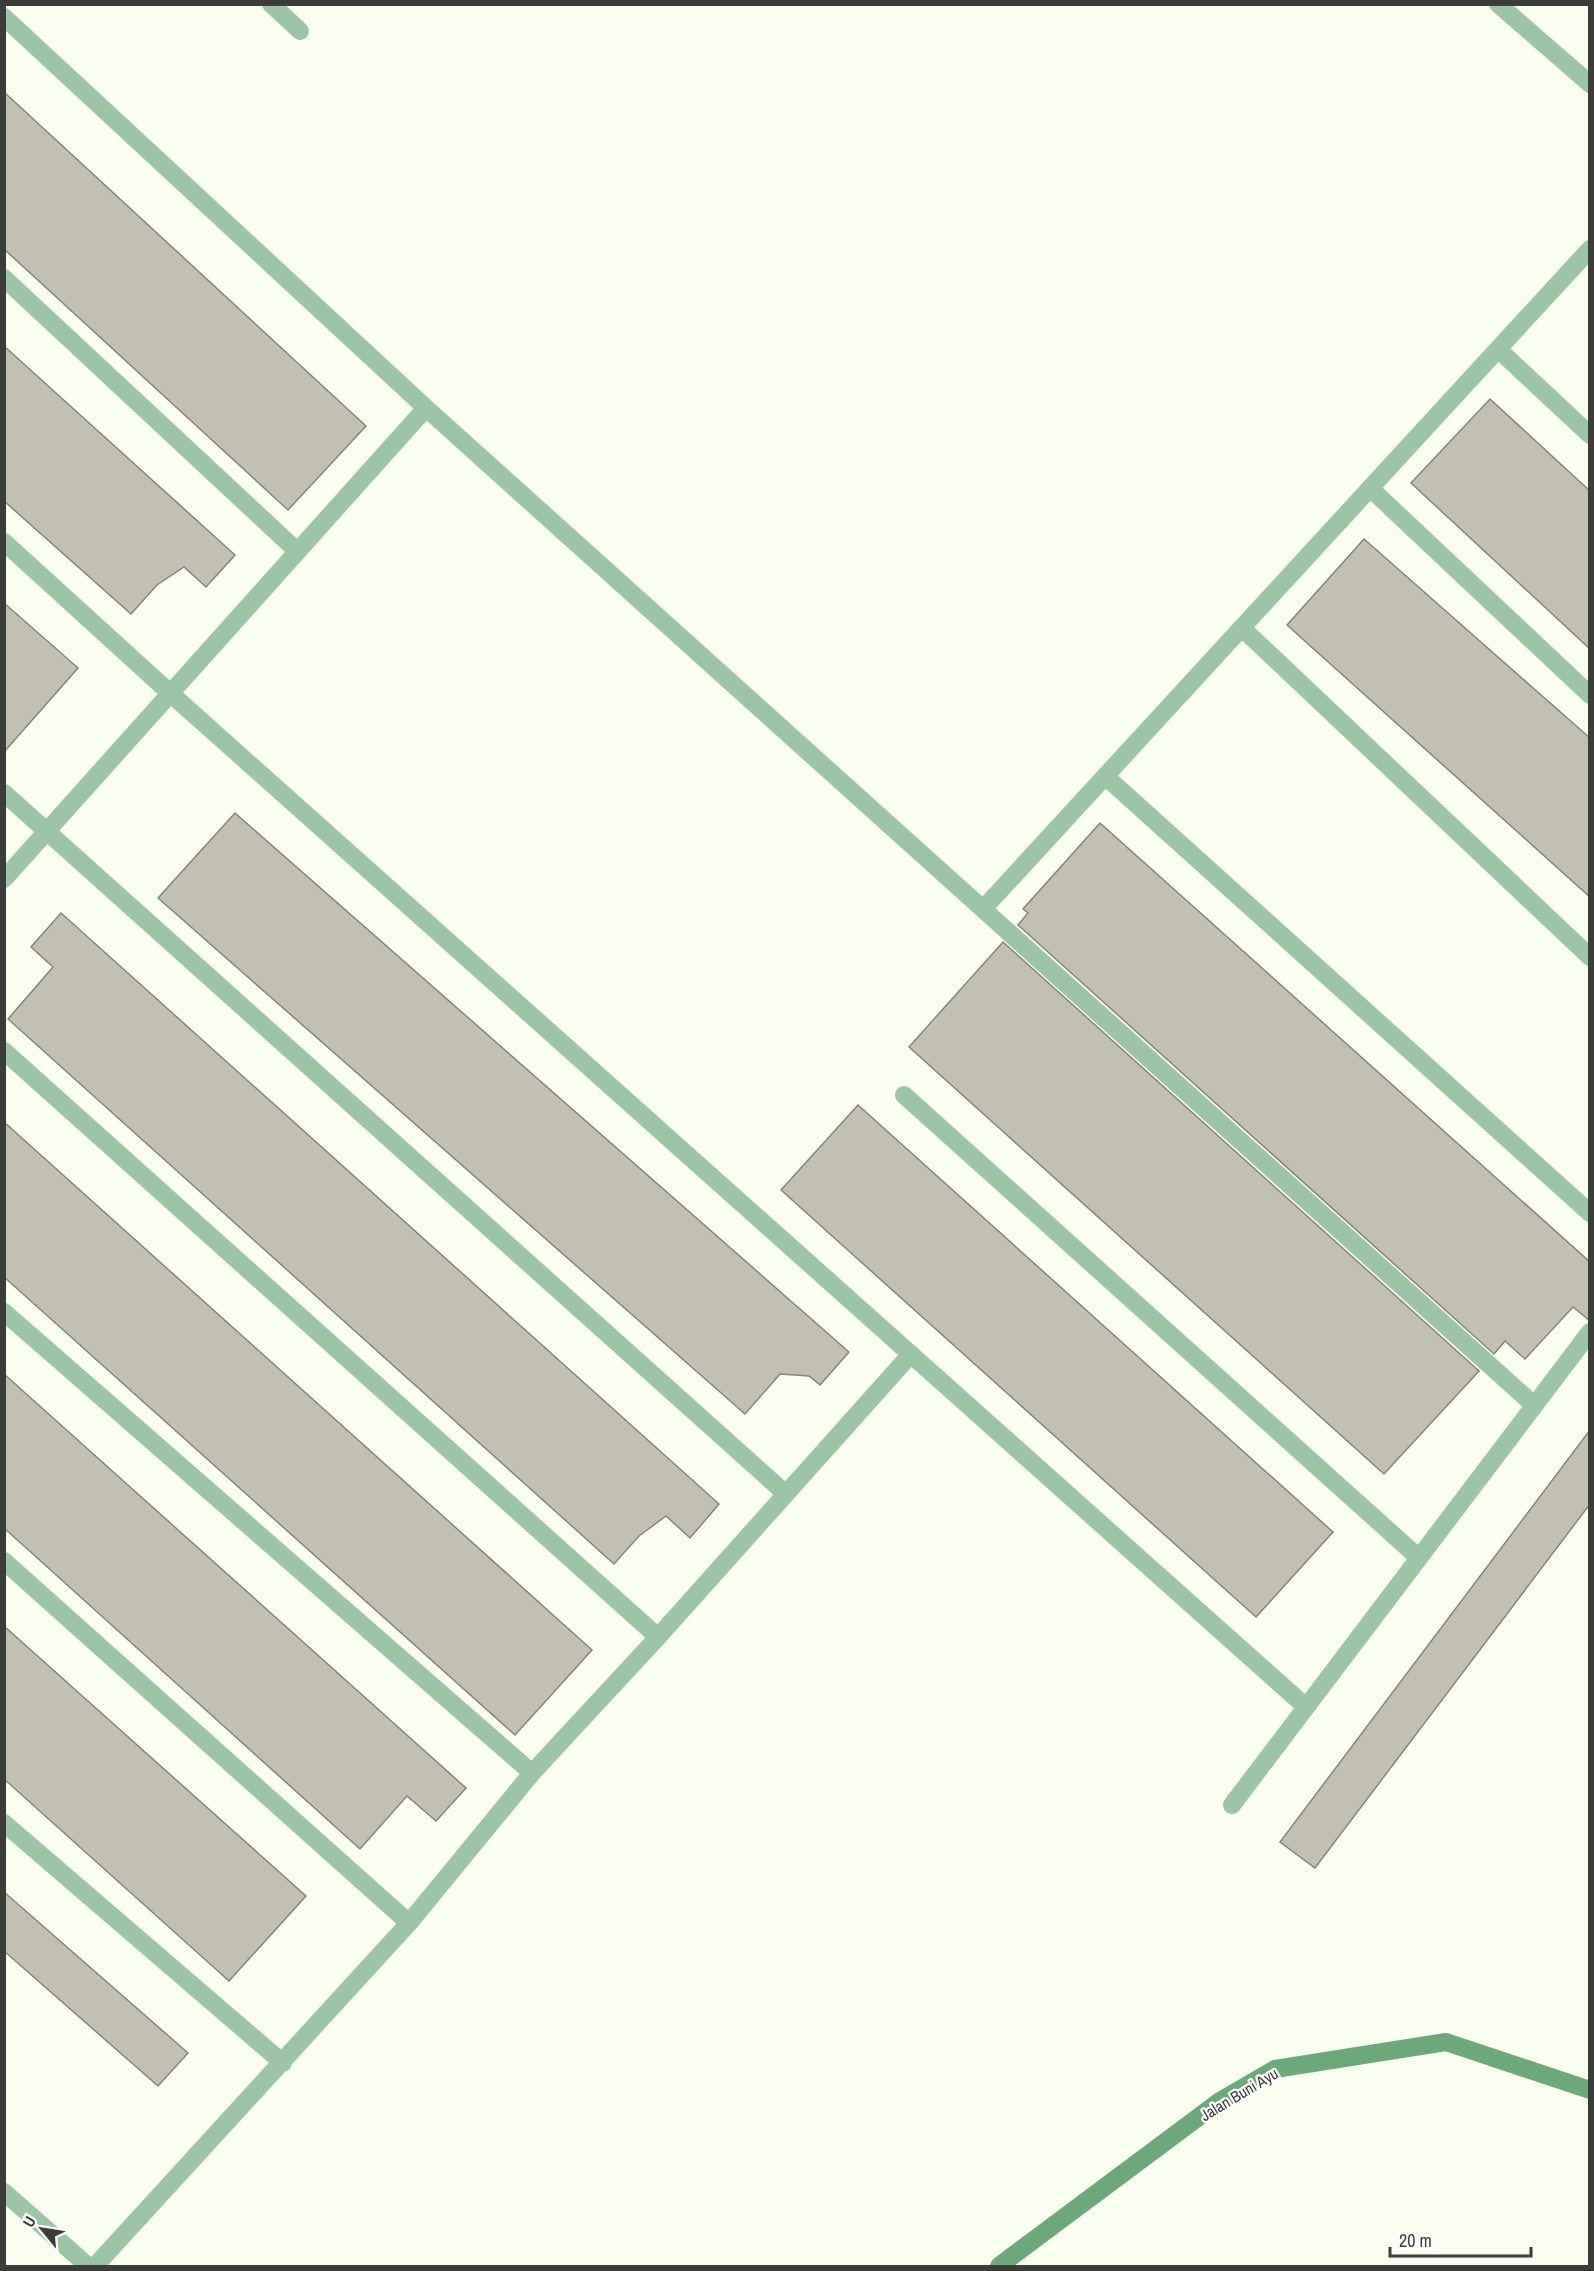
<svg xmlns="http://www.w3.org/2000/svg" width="1594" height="2271" viewBox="0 0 1594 2271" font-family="'Archivo Narrow',sans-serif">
  <rect width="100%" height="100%" fill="#f9fef1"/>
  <path fill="#c2bfb3" stroke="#878479" stroke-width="1.5" d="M4 92 366 426 288 510 4 249Z
    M4 346 235 555 206 587 184 567 157 585 131 614 4 501Z
    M1490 399 1590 491V649L1411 483Z
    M1364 539 1590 738V897L1287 625Z
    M4 603 78 668 4 752Z
    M235 813 849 1352 820 1385 809 1376 780 1374 745 1414 158 898Z
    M1100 823 1590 1262V1321L1573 1307 1525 1359 1505 1341 1494 1354 1018 925 1028 913 1023 909Z
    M61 913 719 1504 690 1538 666 1516 639 1536 614 1564 8 1019 53 967 31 947Z
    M1003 942 1479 1371 1384 1474 909 1047Z
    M858 1105 1333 1532 1256 1617 781 1190Z
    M4 1122 592 1650 515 1735 4 1277Z
    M4 1374 466 1788 436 1821 407 1796 360 1849 4 1528Z
    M1590 1430V1504L1315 1868 1280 1842Z
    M4 1626 306 1896 229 1981 4 1779Z
    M4 1892 188 2053 158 2086 4 1951Z"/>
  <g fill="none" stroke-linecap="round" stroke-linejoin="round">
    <path stroke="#9cc5a5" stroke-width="18" d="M271 4 300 31
      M1498 4 1590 84
      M4 17 426 408 1534 1405
      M4 278 297 551
      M1499 350 1590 435
      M1371 489 1590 695
      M4 542 170 693 1306 1707
      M1242 628 1590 957
      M1105 776 1590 1213
      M4 793 786 1494
      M4 879 426 408
      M983 909 1590 249
      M4 1051 658 1637
      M904 1095 1419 1558
      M4 1312 532 1773
      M4 1561 409 1923
      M1232 1805 1590 1332
      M4 1823 283 2063
      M4 2192 88 2266
      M95 2266 409 1923 532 1773 658 1637 911 1354"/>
    <path stroke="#6ba97a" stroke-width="18" d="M999 2266 1220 2101 1275 2069 1446 2042 1590 2090"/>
  </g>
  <g text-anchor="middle" stroke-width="4.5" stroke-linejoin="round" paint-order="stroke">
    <g font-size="16" fill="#3b3d38" stroke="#fff">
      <text transform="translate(1239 2094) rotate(-31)" y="6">Jalan Buni Ayu</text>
    </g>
  </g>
  <rect width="1594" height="2271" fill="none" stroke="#3b3d38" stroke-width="12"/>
  <g transform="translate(42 2229) rotate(300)" stroke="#ffffff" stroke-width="4.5" paint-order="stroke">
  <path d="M0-4.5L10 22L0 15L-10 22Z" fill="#3b3d38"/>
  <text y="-9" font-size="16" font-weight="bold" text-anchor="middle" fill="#3b3d38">U</text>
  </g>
  <path d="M1390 2247v9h141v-9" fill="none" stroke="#3b3d38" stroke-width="3"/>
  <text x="1399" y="2247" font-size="18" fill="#3b3d38" stroke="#ffffff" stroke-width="4.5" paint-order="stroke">20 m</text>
</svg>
